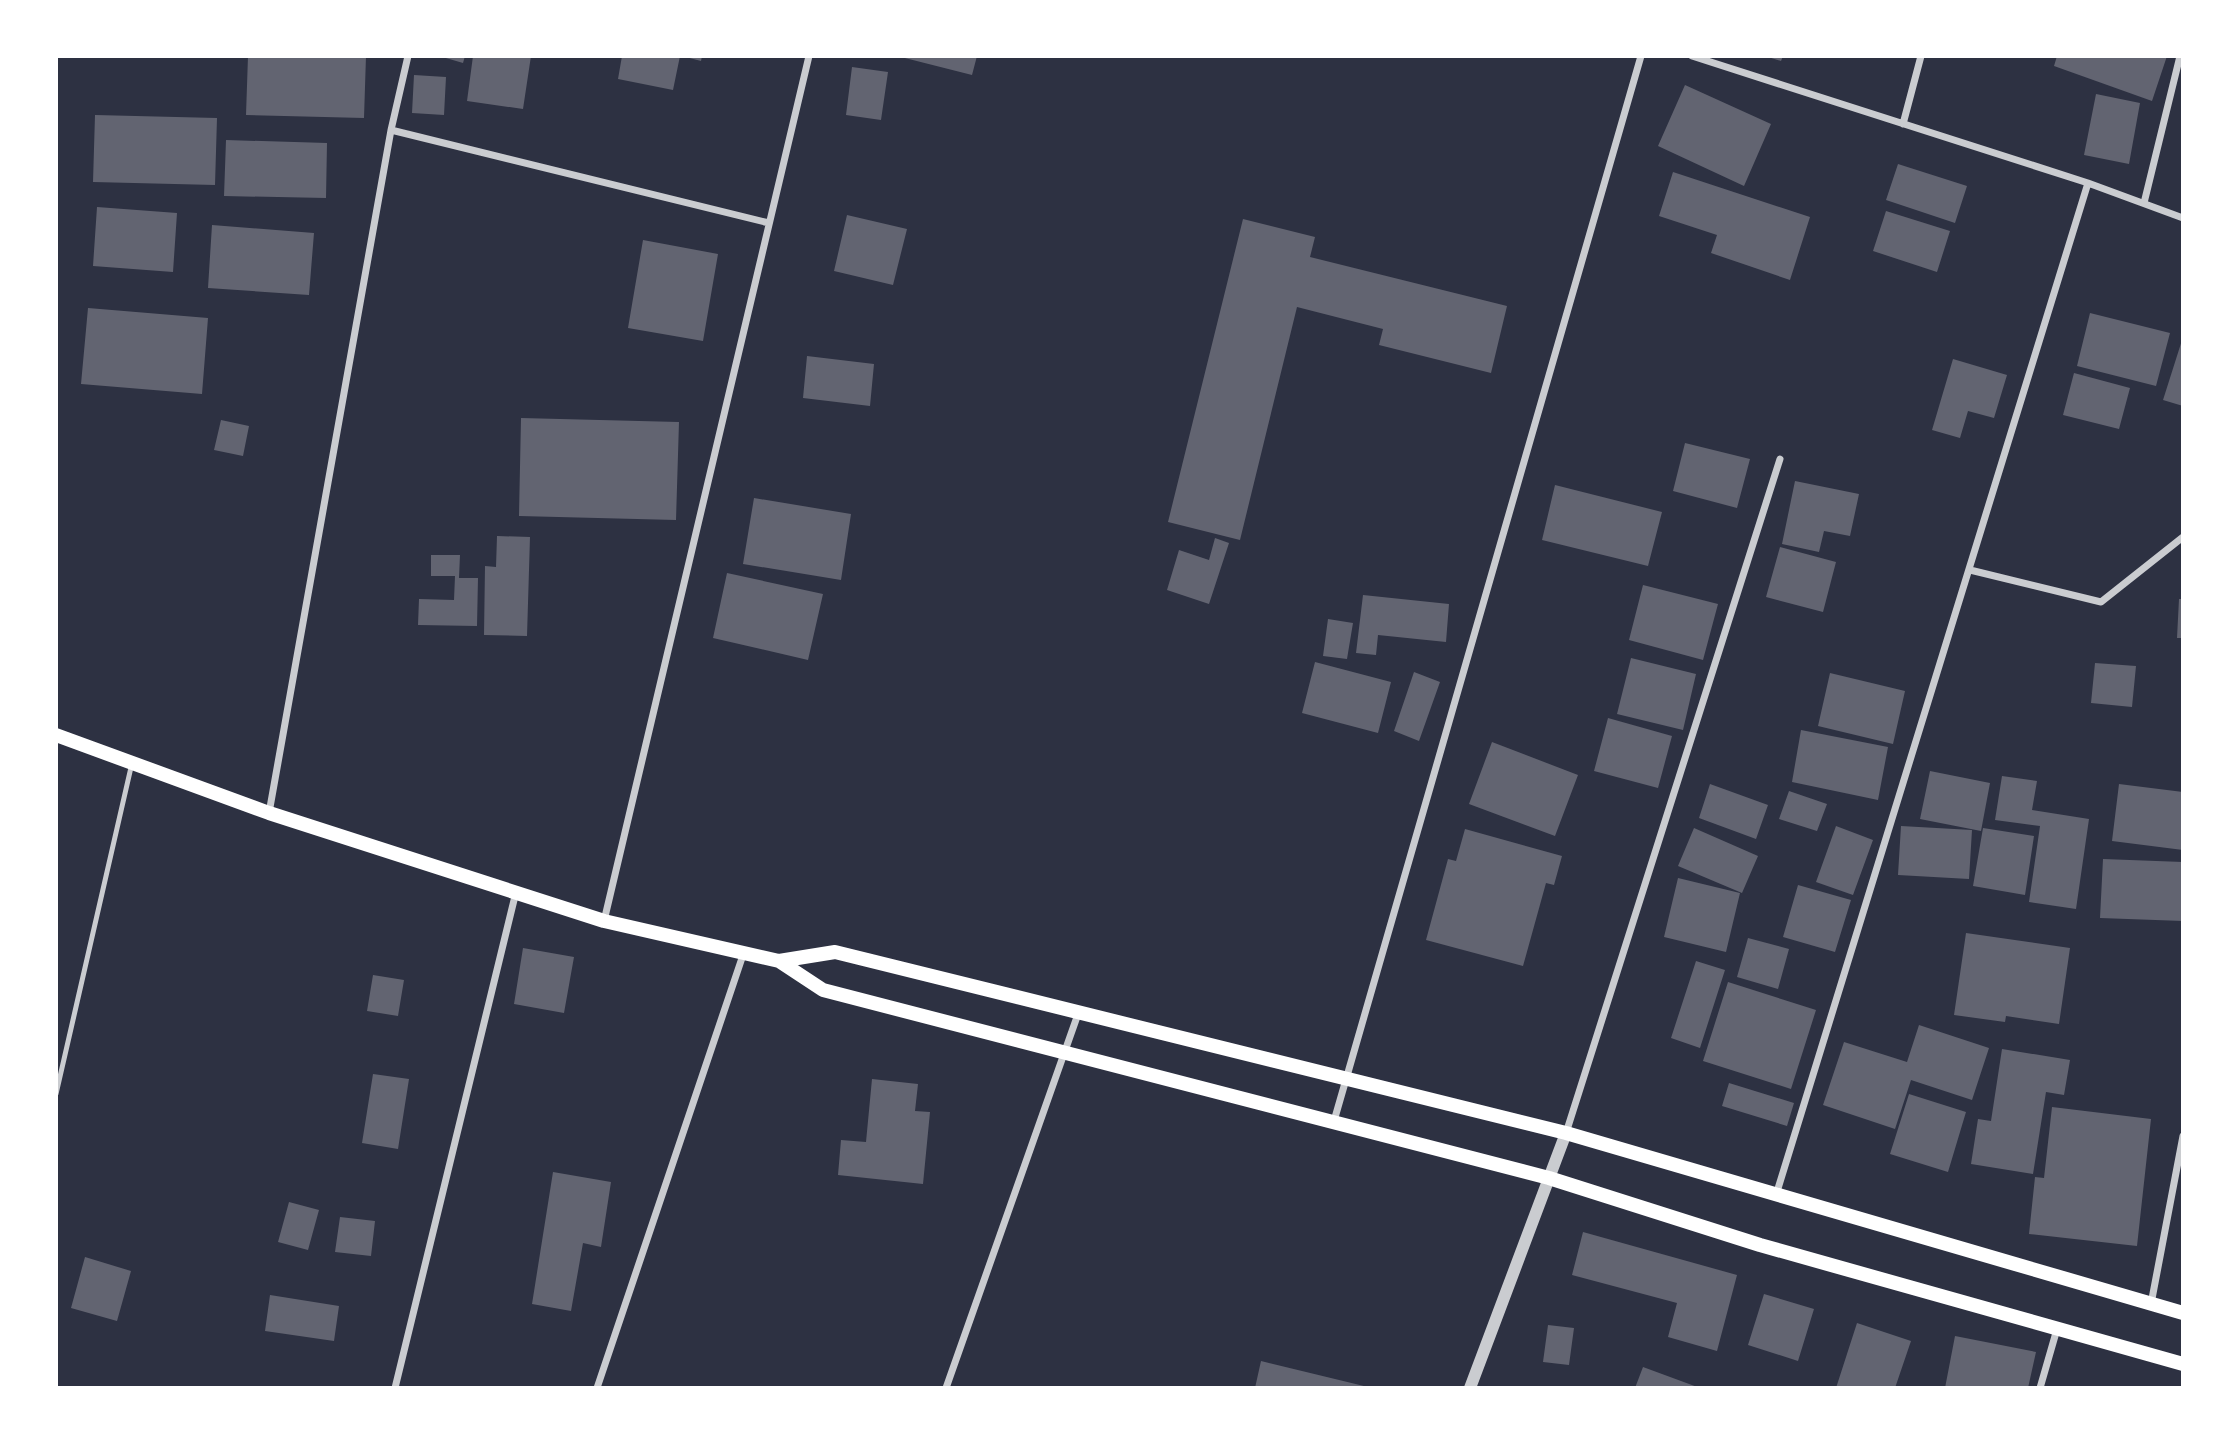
<svg xmlns="http://www.w3.org/2000/svg" width="2239" height="1444" viewBox="0 0 2239 1444" font-family="'Crimson Pro',serif">
  <rect width="100%" height="100%" fill="#2d3142"/>
  <path fill="#626471" d="M248 56H366L364 118 246 115Z
    M439 56H465L463 63Z
    M473 56H531L523 109 467 101Z
    M622 56H680L673 90 618 79Z
    M682 56H702L701 61Z
    M897 56H977L972 75Z
    M1765 56H1783L1781 61Z
    M2057 56H2167L2152 101 2054 66Z
    M852 67 888 72 881 120 846 115Z
    M414 75 446 77 444 115 412 113Z
    M1685 85 1771 124 1744 186 1658 146Z
    M2096 94 2140 103 2129 164 2084 155Z
    M95 115 217 118 215 185 93 182Z
    M226 140 327 143 326 198 224 196Z
    M1898 164 1967 186 1955 223 1886 200Z
    M1673 172 1810 217 1790 280 1711 253 1717 235 1659 216Z
    M97 207 177 213 173 272 93 266Z
    M1886 211 1950 231 1937 272 1873 251Z
    M847 215 907 229 893 285 834 271Z
    M1243 219 1315 237 1310 257 1507 306 1491 373 1379 345 1383 329 1297 307 1240 540 1168 522Z
    M212 225 314 233 309 295 208 288Z
    M643 240 718 254 703 341 628 328Z
    M88 308 208 318 202 394 81 384Z
    M2090 313 2170 333 2156 386 2077 366Z
    M2183 337V406L2163 400Z
    M807 356 874 364 870 406 803 398Z
    M1953 359 2007 375 1994 418 1968 411 1960 438 1932 430Z
    M2074 373 2130 388 2119 429 2063 415Z
    M521 418 679 422 676 520 519 516Z
    M221 420 249 426 243 456 214 450Z
    M1685 443 1750 459 1737 508 1673 491Z
    M1795 481 1859 494 1850 536 1824 531 1819 552 1782 544Z
    M1555 485 1662 512 1648 566 1542 540Z
    M754 498 851 514 841 580 743 564Z
    M497 536 530 537 527 636 484 635 485 566 496 567Z
    M1215 538 1229 543 1209 604 1167 590 1179 550 1209 560Z
    M1780 547 1836 562 1823 612 1766 597Z
    M431 555H460L459 578H478L477 626 418 625 419 599 454 600 455 576H431Z
    M727 573 823 594 808 660 713 638Z
    M1643 585 1718 604 1703 660 1629 640Z
    M1363 595 1449 604 1446 642 1378 635 1376 655 1356 653Z
    M2179 599H2183V638H2177Z
    M1328 619 1353 623 1347 659 1323 656Z
    M1631 658 1696 674 1683 730 1617 714Z
    M1315 662 1391 682 1378 733 1302 713Z
    M2095 663 2136 666 2132 707 2091 703Z
    M1414 672 1440 682 1419 741 1394 731Z
    M1830 673 1905 691 1893 744 1818 726Z
    M1608 718 1672 736 1658 788 1594 771Z
    M1801 730 1888 747 1878 800 1792 782Z
    M1492 742 1578 775 1555 836 1469 804Z
    M1930 771 1990 783 1981 831 1920 819Z
    M2002 776 2037 781 2032 810 2089 819 2076 909 2029 902 2040 826 1995 820Z
    M1710 784 1768 805 1756 839 1699 818Z
    M2119 784 2183 792V850L2112 841Z
    M1789 791 1827 804 1817 831 1779 819Z
    M1836 826 1873 840 1853 895 1816 882Z
    M1901 826 1972 830 1969 879 1898 875Z
    M1694 828 1758 856 1742 893 1678 866Z
    M1983 828 2034 836 2025 895 1973 886Z
    M1465 829 1562 856 1554 885 1546 883 1523 966 1426 940 1448 859 1456 861Z
    M2103 859 2183 862V921L2100 918Z
    M1678 878 1740 893 1726 952 1664 937Z
    M1798 885 1851 900 1835 952 1783 937Z
    M1966 933 2070 948 2059 1024 2006 1016 2005 1022 1954 1015Z
    M1748 938 1789 949 1778 989 1737 977Z
    M523 948 574 957 564 1013 514 1004Z
    M1696 961 1725 970 1700 1048 1671 1038Z
    M373 975 404 980 398 1016 367 1011Z
    M1728 982 1816 1010 1791 1089 1703 1061Z
    M1919 1025 1989 1048 1972 1100 1911 1080 1895 1129 1823 1105 1844 1042 1907 1062Z
    M2002 1049 2070 1060 2064 1095 2046 1092 2033 1174 1971 1164 1978 1119 1991 1121Z
    M373 1074 409 1079 398 1149 362 1143Z
    M872 1079 918 1084 915 1111 930 1112 923 1184 838 1175 841 1140 866 1142Z
    M1729 1083 1794 1103 1787 1126 1722 1106Z
    M1909 1094 1966 1112 1948 1172 1890 1154Z
    M2052 1107 2151 1119 2137 1246 2029 1234 2035 1177 2044 1178Z
    M553 1172 611 1182 601 1247 583 1243 571 1311 532 1304Z
    M289 1202 319 1210 308 1250 278 1242Z
    M340 1217 375 1221 371 1256 335 1252Z
    M1583 1232 1737 1275 1717 1351 1668 1337 1677 1303 1572 1275Z
    M85 1257 131 1271 117 1321 71 1308Z
    M1764 1294 1814 1309 1798 1361 1748 1345Z
    M270 1295 339 1306 334 1341 265 1331Z
    M1857 1323 1911 1341 1895 1388H1836Z
    M1548 1325 1574 1328 1569 1365 1543 1362Z
    M1955 1336 2036 1352 2028 1388H1945Z
    M1261 1361 1368 1387 1367 1388H1255Z
    M1643 1367 1700 1388H1635Z"/>
  <g fill="none" stroke-linecap="round" stroke-linejoin="round">
    <path stroke="#caccd0" stroke-width="5" d="M56 1094 132 763"/>
    <path stroke="#caccd0" stroke-width="7" d="M1692 56 2088 183
      M1903 124 1921 56
      M391 130 769 223
      M2144 203 2180 56
      M1970 570 2101 602 2183 537
      M269 813 391 130 408 56
      M604 921 809 56
      M1334 1121 1641 56
      M1566 1133 1780 459
      M1776 1195 2088 183 2183 218
      M2151 1304 2183 1136
      M395 1388 516 892
      M597 1388 744 952
      M946 1388 1078 1014
      M2040 1388 2057 1329"/>
    <path stroke="#caccd0" stroke-width="12" d="M1470 1388 1566 1133"/>
    <path stroke="#fff" stroke-width="14" d="M56 735 269 813 604 921 779 961 823 990 1549 1178 1760 1245 2183 1364
      M779 961 835 952 1566 1133 2183 1313"/>
  </g>
  <rect width="2239" height="1444" fill="none" stroke="#ffffff" stroke-width="116"/>
</svg>
